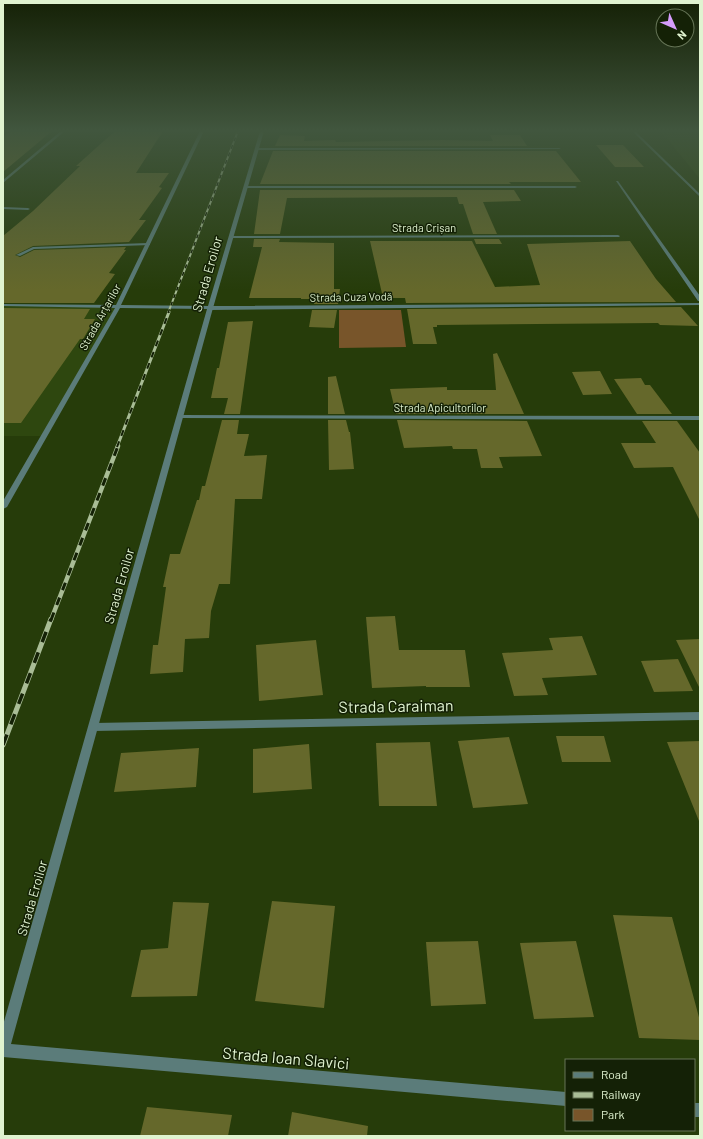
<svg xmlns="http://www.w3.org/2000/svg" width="703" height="1139" viewBox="0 0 703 1139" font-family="Barlow,sans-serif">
  <rect width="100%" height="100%" fill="#263c0a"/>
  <path fill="#2e470f" d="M659 131H700V179L664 135Z
    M3 305 118 307 44 436H3Z"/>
  <path fill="#78552a" d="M339 310H401L406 347 339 348Z"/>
  <path fill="#65682b" d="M11 131H52L3 172V137Z
    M115 131H163L136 173H169L159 187 162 188 139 220H146L129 242 33 246 15 255 20 257 34 250 126 247 124 250H126L109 273 115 274 94 303H3V236L33 211 80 166H76Z
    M280 135 305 136 304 141 335 140 336 142 443 140 493 141 490 135H520L527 146H275Z
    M596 145H623L644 167H615Z
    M273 151H556L581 182H509L511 184H260Z
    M260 190H514L521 201 483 202 497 234H473L463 204H459L457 197 287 198 280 234H254Z
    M254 239H280L279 242 334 243V289H340L338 304H314L315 299H301V298H249L262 247H253Z
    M474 239H499L502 244H476Z
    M370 241H472L495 287 540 285 527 244 630 241 656 279 676 302 406 303 405 298H383Z
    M681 307 698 326 660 325 658 323 437 325V327H433L437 344H413L407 309Z
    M3 308 90 309 84 319H95L83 339H80L21 423H3Z
    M312 310H337L334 328 309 327Z
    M253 321 240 414H224L228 398H211L217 368H219L228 322Z
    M497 353 524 414H396L390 389 447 387V390H496L493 354Z
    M600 371 612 394 583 395 572 372Z
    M336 376 345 414H328V377Z
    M641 378 645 385H650L672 414H637L614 379Z
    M222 420H239L237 434H249L244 456 267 455 262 499H235L230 584H219L211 611 209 638 185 639 183 672 150 674 153 645H158L166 587H163L170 554H180L197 500H199L202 486H205Z
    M328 420H346L349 432H350L354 469 329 470Z
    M397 420 527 421 542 456 499 457 503 468H481L477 449H453L452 446 404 448Z
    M642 421H677L700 453V521L673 467 634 468 621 443H656Z
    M395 616 399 650H465L470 687H426V686L372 688 366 617Z
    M582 636 597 675 542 678 548 695 514 696 502 653 553 650 549 638Z
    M700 639V689L676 640Z
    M316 640 323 695 259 701 256 645Z
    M678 659 693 691 654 692 641 661Z
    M556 736H604L611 762H562Z
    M509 737 528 804 473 808 458 741Z
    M700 741V821H699L667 742Z
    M430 742 437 806H379L376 743Z
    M309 744 312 789 253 793V749Z
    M199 748 196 787 114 792 121 753Z
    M272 901 335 906 324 1008 255 1001Z
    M173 902 209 903 197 996 131 997 141 950 168 948Z
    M613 915 672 917 700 1021V1040L639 1038Z
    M478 941 486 1004 431 1006 426 942Z
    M576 941 594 1017 534 1019 520 943Z
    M147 1107 232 1115 228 1136H140Z
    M292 1112 368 1126 367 1136H288Z"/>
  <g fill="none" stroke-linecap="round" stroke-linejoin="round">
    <path fill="#5b7c7a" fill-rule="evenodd" d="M616 181H618L700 296V301H698Z
      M3 207 28 208 30 209 28 210 3 209Z
      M148 243 150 244V245L34 249 20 256 16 255 33 247Z"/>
    <path fill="#5b7c7a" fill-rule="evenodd" d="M61 131H65L3 183V180Z
      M632 131H635L700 194V197Z
      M256 148H559L561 149 257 150Z
      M245 186H575L577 187 575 188H246Z
      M618 235 620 236 619 237 231 238 229 237 231 236Z
      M700 303V305L210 310 207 308 210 306Z
      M180 415 700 416V420L178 418 177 417Z
      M700 712V720L94 731 91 730 89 727 91 724 94 723Z"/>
    <path fill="#5b7c7a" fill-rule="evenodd" d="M200 131H204L121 305 208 306 260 131H264L213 308 11 1044 566 1092V1106L3 1057V1025L207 309 120 308 7 507 3 509V501L115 308 3 306V304L116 305Z
      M694 1103H700V1117H694Z"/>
    <g stroke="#a9bd96" stroke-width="2">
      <path id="rail-far3" d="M168 313 238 131"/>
    </g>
    <g stroke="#a9bd96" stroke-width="3">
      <path id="rail-far2" d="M117 447 169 312"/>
    </g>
    <g stroke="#a9bd96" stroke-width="4.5">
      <path id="rail-far1" d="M51 620 118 446"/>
    </g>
    <g stroke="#a9bd96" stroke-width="5">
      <path id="rail" d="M3 745 51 619"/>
    </g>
    <use href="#rail-far3" stroke="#142106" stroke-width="1.5" stroke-dasharray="4" stroke-linecap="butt"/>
    <use href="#rail-far2" stroke="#142106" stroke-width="2" stroke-dasharray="6" stroke-linecap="butt"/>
    <use href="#rail-far1" stroke="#142106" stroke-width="3" stroke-dasharray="8" stroke-linecap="butt"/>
    <use href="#rail" stroke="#142106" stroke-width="3.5" stroke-dasharray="11" stroke-linecap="butt"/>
  </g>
  <linearGradient id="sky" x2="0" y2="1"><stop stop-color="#152106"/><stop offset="0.45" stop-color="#41563e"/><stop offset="1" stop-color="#41563e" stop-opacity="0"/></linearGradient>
  <rect width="703" height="290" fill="url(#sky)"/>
  <g text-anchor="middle" stroke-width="3" stroke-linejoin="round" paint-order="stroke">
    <g font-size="11" fill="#e0f3d0" stroke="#142106">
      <text x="424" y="232">Strada Crișan</text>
      <text transform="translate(351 297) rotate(-1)" y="4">Strada Cuza Vodă</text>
      <text transform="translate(100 317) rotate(-61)" y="4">Strada Arțarilor</text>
      <text x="440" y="412">Strada Apicultorilor</text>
    </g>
    <g font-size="13" fill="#e0f3d0" stroke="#142106">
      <text transform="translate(207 274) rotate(-74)" y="5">Strada Eroilor</text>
      <text transform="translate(119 586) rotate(-74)" y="5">Strada Eroilor</text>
      <text transform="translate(32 898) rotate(-74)" y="5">Strada Eroilor</text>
    </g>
    <g font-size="16" fill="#e0f3d0" stroke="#142106">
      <text transform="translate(396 706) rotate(-1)" y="6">Strada Caraiman</text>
      <text transform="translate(286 1058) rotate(5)" y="6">Strada Ioan Slavici</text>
    </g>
  </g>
  <rect width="703" height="1139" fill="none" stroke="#e0f3d0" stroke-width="8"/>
  <rect x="565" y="1059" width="130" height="72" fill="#142106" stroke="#667557"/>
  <rect x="573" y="1072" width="20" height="6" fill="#5b7c7a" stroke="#667557"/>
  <text x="601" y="1079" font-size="12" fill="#e0f3d0">Road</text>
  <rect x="573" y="1092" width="20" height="6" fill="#a9bd96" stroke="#667557"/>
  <text x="601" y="1099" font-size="12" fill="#e0f3d0">Railway</text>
  <rect x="573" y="1109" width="20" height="12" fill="#78552a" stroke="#667557"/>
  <text x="601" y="1119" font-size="12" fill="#e0f3d0">Park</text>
  <g transform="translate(675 28) rotate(135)"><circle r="19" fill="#142106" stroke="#667557"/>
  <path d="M0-3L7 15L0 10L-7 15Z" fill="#d59cfb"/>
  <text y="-6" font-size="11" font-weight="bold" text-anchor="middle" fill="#e0f3d0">N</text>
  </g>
</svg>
